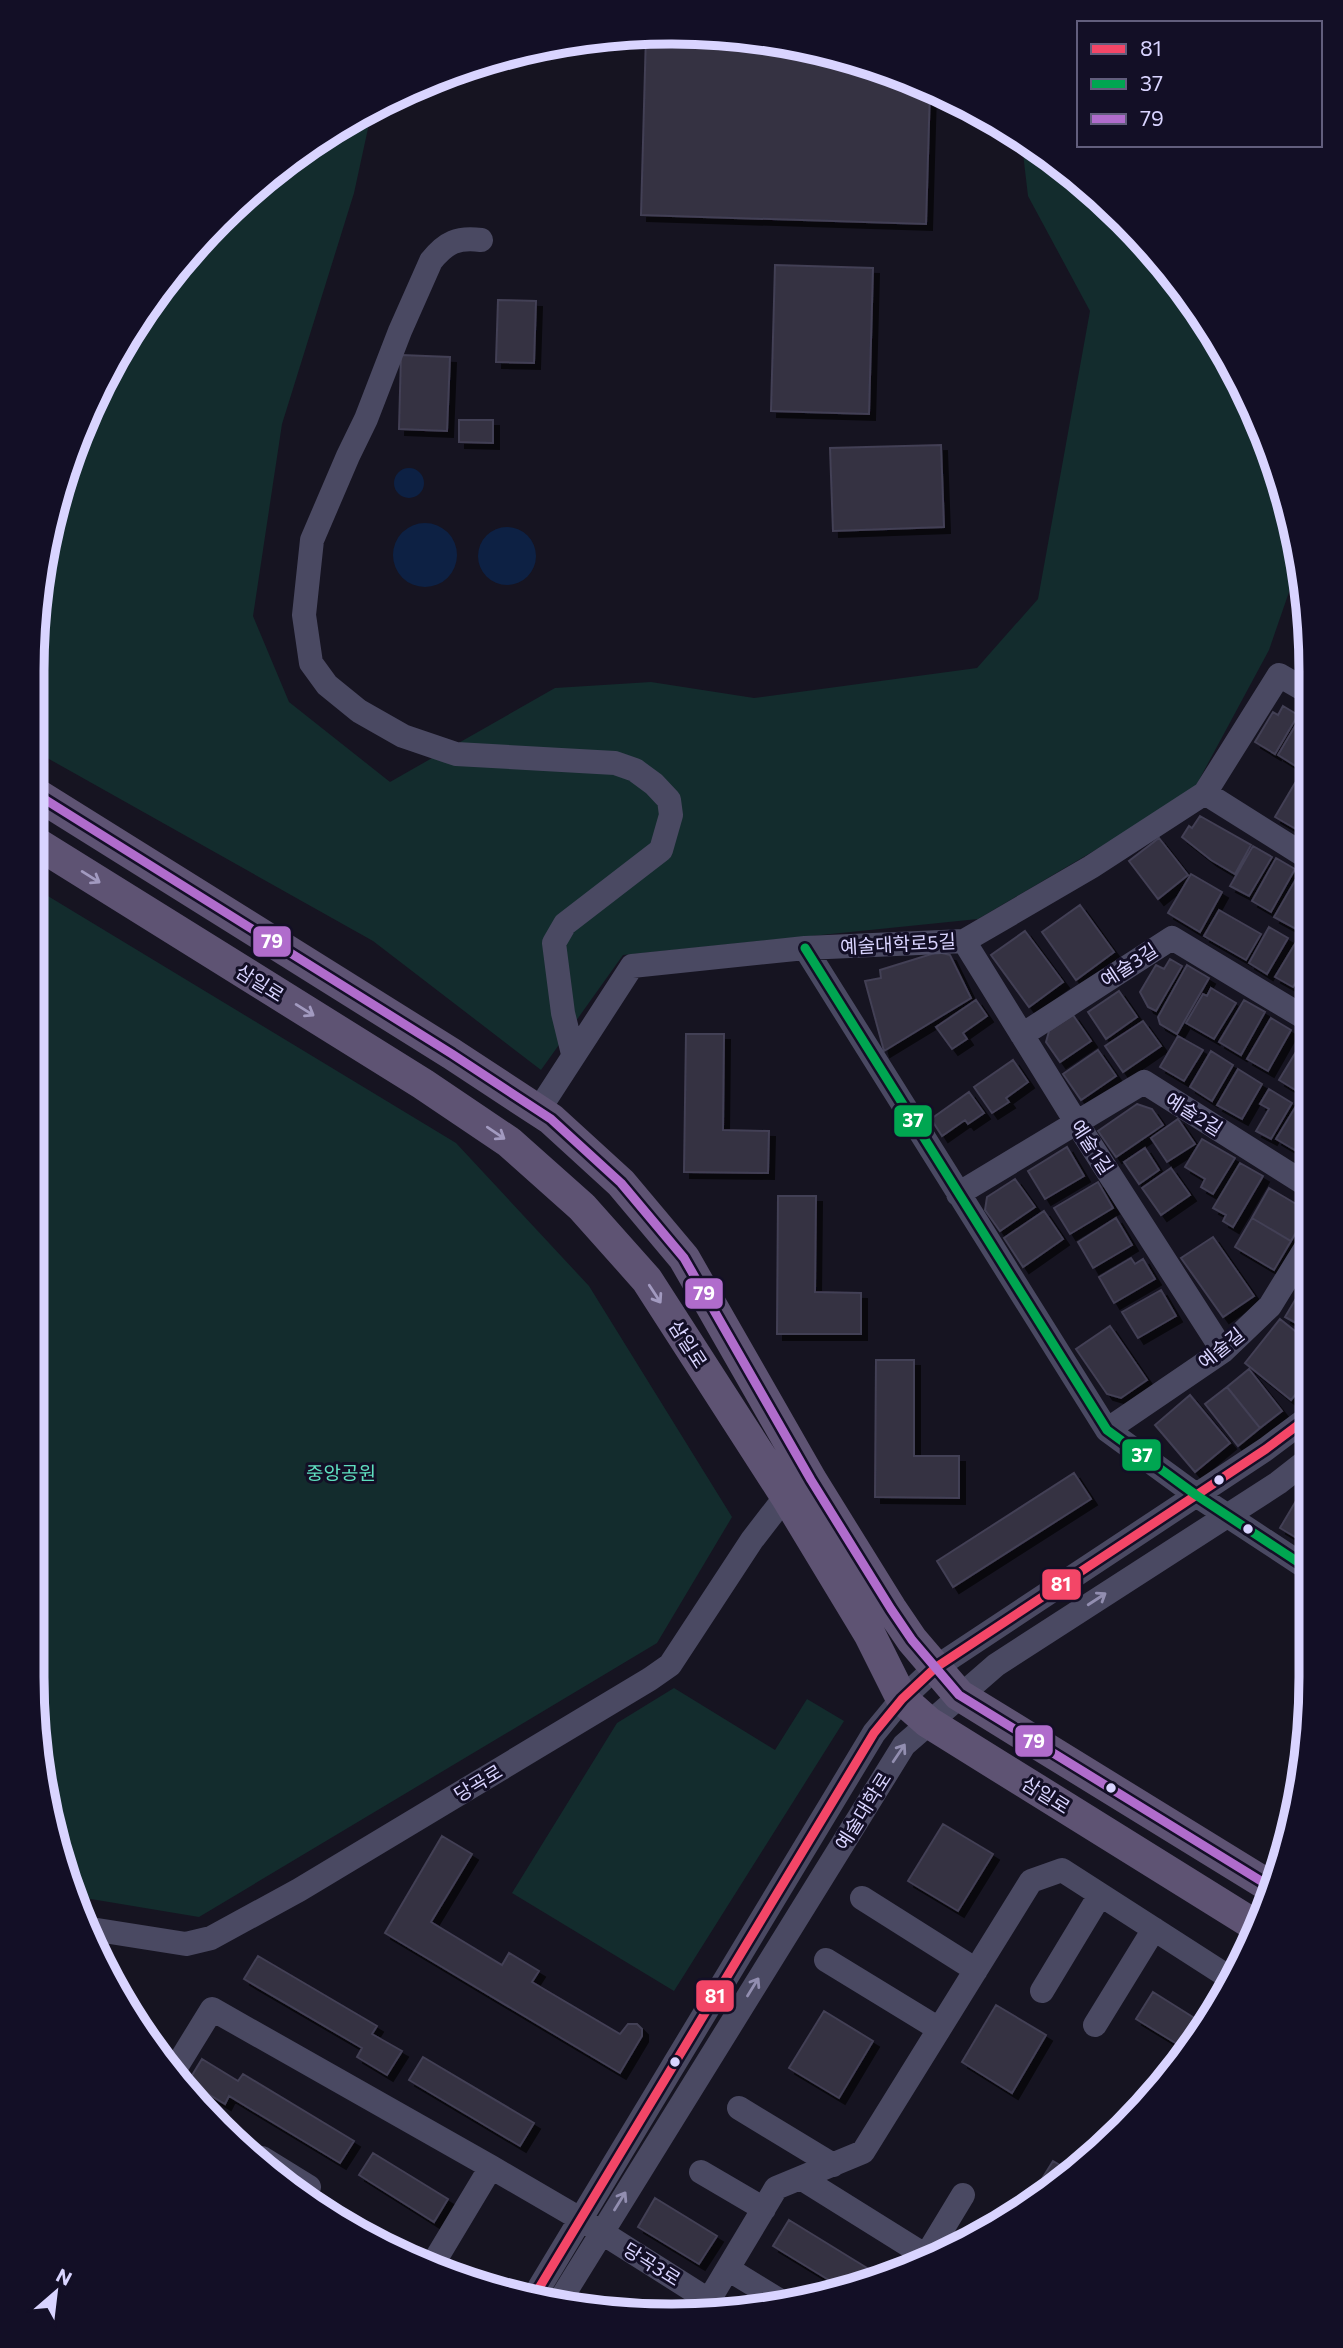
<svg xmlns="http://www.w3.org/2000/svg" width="1343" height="2348" viewBox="0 0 1343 2348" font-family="Commissioner,'Noto Sans KR',sans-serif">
  <defs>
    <filter id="shadow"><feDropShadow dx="6" dy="6" stdDeviation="0" flood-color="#0009"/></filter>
  </defs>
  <rect width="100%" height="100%" fill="#161421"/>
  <path fill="#132c2d" d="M372 110 354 193 282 424 253 616 289 702 390 782 555 688 651 682 754 698 977 668 1038 599 1090 311 1028 196 1021 136 1124 219 1226 351 1278 466 1298 566 1269 650 1192 793 978 919 623 955 541 1070 373 941 33 750V629L66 465 139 316 219 219 316 140Z
    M33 887 456 1143 589 1286 732 1517 657 1643 199 1917 73 1896 65 1882 32 1676Z
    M674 1688 775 1750 807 1699 844 1721 674 1991 512 1893 617 1723Z"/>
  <path fill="#0d2144" d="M394 483a15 15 0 1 1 30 0a15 15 0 1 1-30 0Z
    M393 555a32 32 0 1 1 64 0a32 32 0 1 1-64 0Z
    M478 556a29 29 0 1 1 58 0a29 29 0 1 1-58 0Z"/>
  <path fill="#343243" stroke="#433f54" stroke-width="2" filter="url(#shadow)" d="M667 32 796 44 916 80 930 88 926 224 641 215 646 34Z
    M775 265 873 268 869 414 771 411Z
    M498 300 536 301 534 363 496 362Z
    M401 355 450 357 447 431 399 429Z
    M459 420H493V443L459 442Z
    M941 445 944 527 833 531 830 448Z
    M1283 706 1298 715 1275 754 1255 742 1273 712 1278 715Z
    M1301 716 1310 721V748L1299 768 1278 755Z
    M1310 754V776L1301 771Z
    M1295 783 1310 791V837L1275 817Z
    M1200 816 1251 845 1235 874 1211 860 1182 837 1189 826 1192 828Z
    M1159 838 1188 875 1158 899 1129 861Z
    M1253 846 1272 857 1249 896 1230 886Z
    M1276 858 1295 869 1271 912 1252 901Z
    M1300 872 1310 877V905L1296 929 1274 917Z
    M1191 874 1222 892 1200 932 1168 913Z
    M1080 905 1114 952 1076 980 1042 932Z
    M1219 910 1261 934 1246 960 1204 936Z
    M1310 914V938L1300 932Z
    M1269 927 1288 938 1267 974 1249 963Z
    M1025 931 1063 982 1029 1007 991 955Z
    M1296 942 1310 950V957L1293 987 1275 977Z
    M938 952 950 955 971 998 884 1051 865 981 881 978 880 970Z
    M1170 959 1182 966 1156 1011 1148 1007 1140 992 1156 965 1164 969Z
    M1187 965 1209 978 1177 1034 1160 1024 1158 1017Z
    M1310 972V998L1299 991Z
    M1211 988 1236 1003 1214 1039 1186 1023 1203 994 1207 996Z
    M1119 991 1137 1017 1106 1039 1088 1012Z
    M976 1000 987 1016 963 1033 967 1039 952 1049 936 1027Z
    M1244 1000 1265 1012 1241 1055 1219 1042Z
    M1073 1015 1091 1041 1060 1062 1046 1042 1049 1031Z
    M1271 1018 1291 1030 1268 1071 1247 1059Z
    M1143 1021 1161 1046 1123 1072 1105 1046Z
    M686 1034H724L723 1130 769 1131 768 1173 684 1172Z
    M1178 1036 1203 1050 1184 1081 1160 1067Z
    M1302 1042 1310 1047V1072L1299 1092 1279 1080Z
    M1098 1050 1116 1076 1081 1100 1063 1074Z
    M1211 1051 1233 1065 1212 1101 1190 1087Z
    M1013 1060 1028 1082 1006 1098 1009 1102 992 1113 974 1087Z
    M1238 1069 1262 1084 1242 1119 1217 1105Z
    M1269 1089 1292 1103 1271 1139 1256 1131 1269 1109 1260 1104Z
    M969 1092 984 1113 968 1124 965 1120 942 1136 931 1119Z
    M1137 1104 1152 1109 1163 1125 1116 1157 1098 1131Z
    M1296 1106 1310 1114V1123L1295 1150 1276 1139Z
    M1178 1119 1195 1144 1167 1162 1151 1138Z
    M1310 1132V1162L1297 1154Z
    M1202 1139 1235 1158 1213 1194 1201 1187 1205 1179 1185 1167Z
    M1067 1147 1084 1176 1045 1199 1028 1171Z
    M1145 1148 1159 1170 1139 1184 1124 1162Z
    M1240 1163 1263 1176 1233 1227 1223 1221 1226 1215 1213 1208Z
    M1171 1168 1190 1195 1161 1215 1142 1188Z
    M1015 1179 1035 1207 1000 1231 985 1210 987 1197Z
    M1098 1182 1113 1208 1070 1234 1054 1208Z
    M1269 1188 1308 1211 1291 1241 1252 1218Z
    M778 1196H816L815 1292 861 1293V1334H777Z
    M1044 1211 1063 1239 1023 1267 1004 1238Z
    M1116 1218 1132 1245 1093 1268 1078 1242Z
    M1252 1218 1291 1241 1274 1270 1235 1247Z
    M1213 1237 1254 1296 1223 1317 1181 1258Z
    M1131 1258 1135 1264 1143 1259 1155 1279 1114 1303 1099 1277Z
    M1308 1278 1310 1280 1309 1330 1285 1317Z
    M1161 1290 1176 1316 1138 1338 1122 1312Z
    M1280 1319 1310 1343V1377L1291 1400 1245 1363Z
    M1110 1326 1147 1380 1121 1398 1107 1394 1076 1349Z
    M876 1360H914V1456H959V1498L875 1497Z
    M1249 1369 1282 1411 1260 1428 1227 1387Z
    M1227 1387 1260 1428 1238 1446 1205 1404Z
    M1190 1395 1230 1443 1195 1472 1155 1425Z
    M1074 1473 1091 1499 953 1587 937 1561Z
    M1303 1489 1310 1493V1527L1302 1541 1280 1528Z
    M943 1824 993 1854 958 1911 908 1881Z
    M442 1836 472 1854 431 1922 502 1965 509 1953 539 1971 532 1982 620 2034 628 2024H637L642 2029V2036L620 2073 385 1933Z
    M258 1956 377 2026 372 2034 402 2051 387 2075 357 2057 362 2048 244 1979Z
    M1153 1992 1207 2026 1187 2050 1136 2019Z
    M996 2005 1046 2035 1012 2093 962 2062Z
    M824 2011 873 2041 839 2098 789 2068Z
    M423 2057 534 2123 520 2146 409 2080Z
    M202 2059 238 2081 243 2074 354 2141 340 2163 229 2096 225 2104 188 2082Z
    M373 2153 448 2199 434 2222 359 2175Z
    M1053 2161 1072 2172 1061 2184 1046 2192 1037 2187Z
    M655 2198 717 2236 699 2264 638 2227Z
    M789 2220 885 2279 878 2282 842 2288 773 2246Z"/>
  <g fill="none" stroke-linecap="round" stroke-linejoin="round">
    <path stroke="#4a4962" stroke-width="24" d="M481 240C458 237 446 242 431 261L400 331 366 419 348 456 312 540 304 615 311 663 327 685 359 711 403 736 456 754 615 763 635 770 654 784 669 800 671 815 661 850 565 924 554 943 563 1013 573 1054
      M1205 793 1310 859
      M964 941 1076 1122 1223 1351
      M805 948 1107 1430 1196 1495 1310 1570
      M1022 1035 1172 938 1310 1021
      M538 1111 632 966 805 948 964 941 1091 867 1205 793 1279 675 1310 693
      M958 1194 1144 1082 1310 1187
      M1107 1430 1223 1351 1270 1306 1310 1241
      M862 1898 976 1970
      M91 1929 186 1944 211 1938 299 1890 650 1679 670 1665 752 1540 786 1496
      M826 1960 939 2029
      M1042 1991 1100 1895
      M1095 2025 1154 1929
      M172 2074 212 2009 491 2167 582 2220 721 2308
      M739 2108 833 2165
      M262 2158 309 2187
      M701 2172 764 2209
      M801 2178 926 2256
      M926 2256 963 2195
      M434 2262 491 2167
      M728 2269 777 2299
      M533 2298 874 1733 902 1699 935 1668 1266 1449 1310 1416
      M709 2300 776 2188 863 2152 1031 1881 1062 1870 1230 1978
      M559 2302 904 1745 996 1665 1278 1483 1310 1458"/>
    <path stroke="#5e5373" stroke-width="32" d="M33 792 452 1054 551 1119 621 1183 684 1258 811 1480 891 1609 912 1640 959 1695 1274 1889
      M33 841 423 1084 509 1142 582 1207 647 1280 786 1496 870 1635 902 1699 928 1722 1256 1926"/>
    <g stroke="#130f26" stroke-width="14">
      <path id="bus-1" d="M533 2298 874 1733 902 1699 935 1668 1266 1449 1310 1416"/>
    </g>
    <g stroke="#130f26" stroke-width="14">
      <path id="bus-2" d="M805 948 1107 1430 1196 1495 1310 1570"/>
    </g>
    <g stroke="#130f26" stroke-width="14">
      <path id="bus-3" d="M33 792 452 1054 551 1119 621 1183 684 1258 811 1480 891 1609 912 1640 959 1695 1274 1889"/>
    </g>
    <use href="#bus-1" stroke="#f34667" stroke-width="9"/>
    <use href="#bus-2" stroke="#00a651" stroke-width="9"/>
    <use href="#bus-3" stroke="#b06ccc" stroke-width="9"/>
  </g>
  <defs><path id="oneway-shaft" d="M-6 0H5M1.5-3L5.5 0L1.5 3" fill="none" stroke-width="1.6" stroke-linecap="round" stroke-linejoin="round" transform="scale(1.75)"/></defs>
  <g stroke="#a29ac0">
    <use href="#oneway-shaft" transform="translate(91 877) rotate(32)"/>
    <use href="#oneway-shaft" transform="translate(305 1010) rotate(32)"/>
    <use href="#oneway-shaft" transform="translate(496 1133) rotate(34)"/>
    <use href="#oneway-shaft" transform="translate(655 1294) rotate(57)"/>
  </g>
  <g stroke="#928eb0">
    <use href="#oneway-shaft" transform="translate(1097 1599) rotate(-33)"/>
    <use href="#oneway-shaft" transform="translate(899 1753) rotate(-56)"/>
    <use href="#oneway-shaft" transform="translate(753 1987) rotate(-58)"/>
    <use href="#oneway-shaft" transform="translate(620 2201) rotate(-58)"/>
  </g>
  <g fill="#d9d4ff" stroke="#130f26" stroke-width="2.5">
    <circle cx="1219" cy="1480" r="6"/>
    <circle cx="1248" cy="1529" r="6"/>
    <circle cx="1111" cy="1788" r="6"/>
    <circle cx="675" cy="2062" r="6"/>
  </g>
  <g text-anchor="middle" stroke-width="6" stroke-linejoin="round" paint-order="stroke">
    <g font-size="19" fill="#d9d4ff" stroke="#130f26">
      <text transform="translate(898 944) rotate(-3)" y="7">예술대학로5길</text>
      <text transform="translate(1129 965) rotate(-33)" y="7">예술3길</text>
      <text transform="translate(260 983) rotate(32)" y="7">삼일로</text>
      <text transform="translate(1194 1114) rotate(32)" y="7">예술2길</text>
      <text transform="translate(1092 1147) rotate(57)" y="7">예술1길</text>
      <text transform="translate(688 1344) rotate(57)" y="7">삼일로</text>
      <text transform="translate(1221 1348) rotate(-39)" y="7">예술길</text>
      <text transform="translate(478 1783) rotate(-31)" y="7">당곡로</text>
      <text transform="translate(1046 1795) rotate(32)" y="7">삼일로</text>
      <text transform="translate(863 1811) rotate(-58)" y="7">예술대학로</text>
      <text transform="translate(652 2264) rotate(32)" y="7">당곡3로</text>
    </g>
    <g font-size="19" fill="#5fe0c0" stroke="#130f26">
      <text x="341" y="1480">중앙공원</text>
    </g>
  </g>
  <path d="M0 0H1343V2348H0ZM671 44H672A627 627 0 0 1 1299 671V1677A627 627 0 0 1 672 2304H671A627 627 0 0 1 44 1677V671A627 627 0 0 1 671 44Z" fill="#130f26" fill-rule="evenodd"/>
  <path fill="none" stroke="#d9d4ff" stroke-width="9" d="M671 44H672A627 627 0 0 1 1299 671V1677A627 627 0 0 1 672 2304H671A627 627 0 0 1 44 1677V671A627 627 0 0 1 671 44Z"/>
  <g stroke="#130f26" stroke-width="2.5">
    <rect x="252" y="925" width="40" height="33" rx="7" fill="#b06ccc"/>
    <rect x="893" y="1104" width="40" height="34" rx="7" fill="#00a651"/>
    <rect x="684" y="1277" width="40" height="33" rx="7" fill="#b06ccc"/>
    <rect x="1121" y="1438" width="41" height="34" rx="7" fill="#00a651"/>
    <rect x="1041" y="1568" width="41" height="33" rx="7" fill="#f34667"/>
    <rect x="1014" y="1724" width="40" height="34" rx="7" fill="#b06ccc"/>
    <rect x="695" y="1979" width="40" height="34" rx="7" fill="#f34667"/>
  </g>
  <g font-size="19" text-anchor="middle" font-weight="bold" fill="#fff">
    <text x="272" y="948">79</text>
    <text x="913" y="1127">37</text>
    <text x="704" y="1300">79</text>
    <text x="1142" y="1462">37</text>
    <text x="1061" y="1591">81</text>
    <text x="1034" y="1748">79</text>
    <text x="715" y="2003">81</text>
  </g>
  <rect x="1077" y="21" width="245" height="126" fill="#130f26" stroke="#625e7d" stroke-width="2"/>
  <rect x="1091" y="44" width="35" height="10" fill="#f34667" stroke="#625e7d" stroke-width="2"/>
  <text x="1140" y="56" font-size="21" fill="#d9d4ff">81</text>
  <rect x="1091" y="79" width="35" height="10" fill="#00a651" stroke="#625e7d" stroke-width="2"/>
  <text x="1140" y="91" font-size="21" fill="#d9d4ff">37</text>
  <rect x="1091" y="114" width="35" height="10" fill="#b06ccc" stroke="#625e7d" stroke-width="2"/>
  <text x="1140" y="126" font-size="21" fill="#d9d4ff">79</text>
  <g transform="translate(56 2292) rotate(28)" stroke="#130f26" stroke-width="5" paint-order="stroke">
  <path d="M0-5L12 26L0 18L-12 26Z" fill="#d9d4ff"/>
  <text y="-10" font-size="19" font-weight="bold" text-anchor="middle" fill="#d9d4ff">N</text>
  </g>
</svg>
